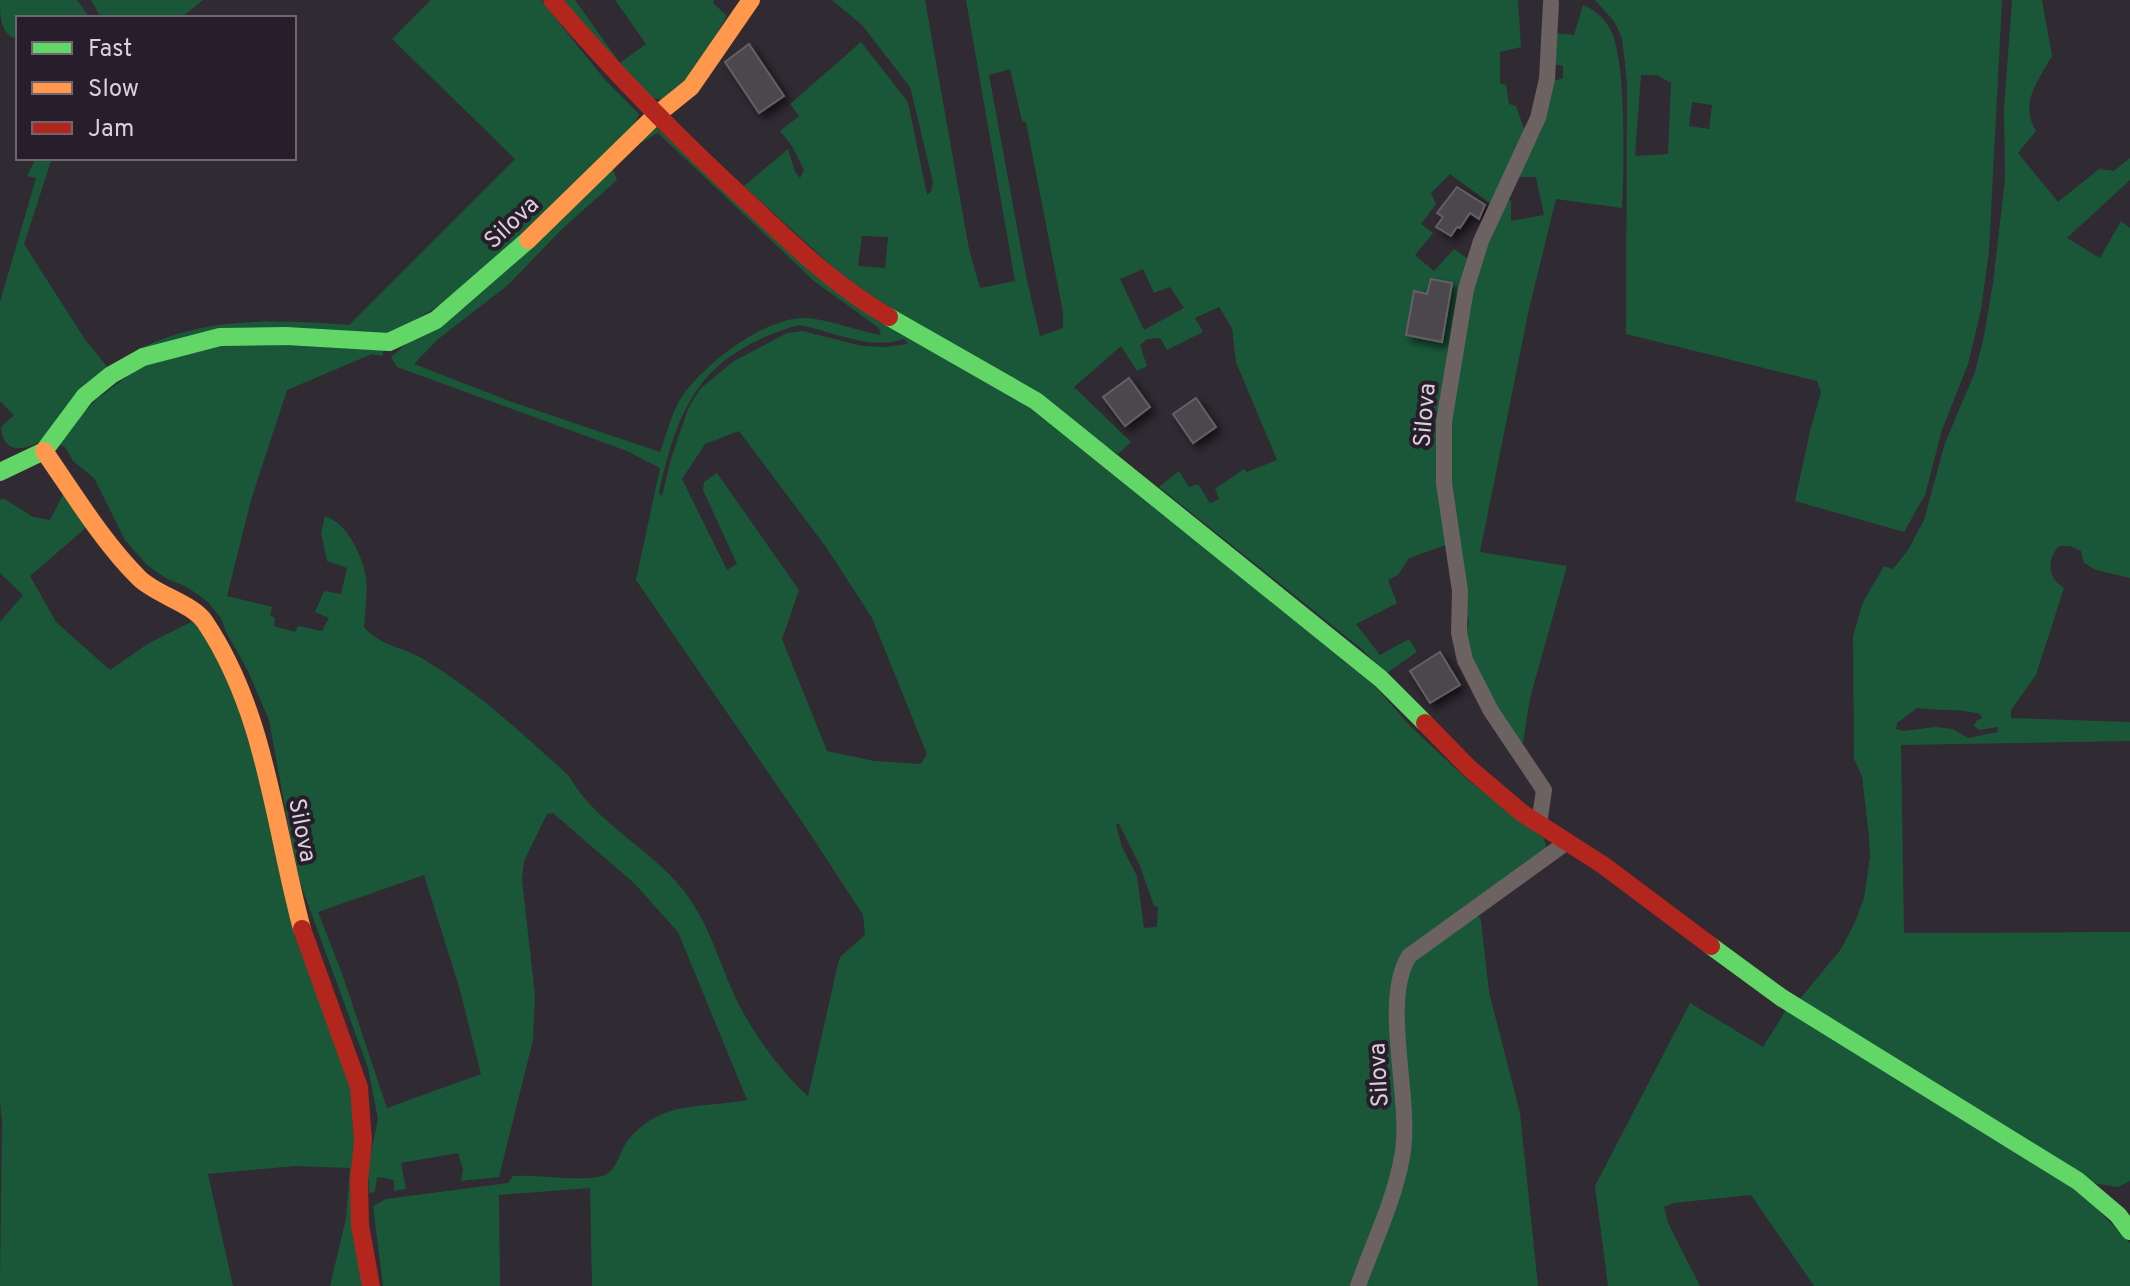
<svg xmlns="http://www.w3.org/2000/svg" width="2130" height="1286" viewBox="0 0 2130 1286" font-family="Overpass,sans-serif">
  <defs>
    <filter id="shadow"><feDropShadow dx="5" dy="5" stdDeviation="4" flood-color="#0009"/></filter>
  </defs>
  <rect width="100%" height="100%" fill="#302a32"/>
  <path fill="#1a5739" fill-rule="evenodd" d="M0 0H77L90 18H18V32L14 38C0 32 0 15 0 0Z
    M91 0H203L181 18H101Z
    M431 0H541L605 80 639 114 634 126 470 288 387 336 173 342 41 441C23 451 3 454 1 427L14 415 0 401V302L36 178 27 176 36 158H52L24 244 84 338 108 368C183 315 261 319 349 325L515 159 392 39Z
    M561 0H575L620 63 646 44 615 0H714L713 3 727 16C716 35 683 95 662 99 636 104 577 21 561 0Z
    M832 0H925L969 249 980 288 1015 281 966 0H1518L1521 47 1500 52V83L1506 85 1509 104 1516 106 1526 134 1492 205 1450 174 1431 193 1436 204 1421 224 1433 233 1415 255 1434 271 1454 249 1469 260 1448 361 1449 544 1409 558 1398 575 1388 580 1397 603 1356 624 1380 655 1409 639 1417 652 1385 674 1363 650 1159 487 1179 471 1189 487 1198 484 1210 503 1219 499 1215 489 1244 469 1247 472 1277 460 1236 362 1232 328 1219 307 1195 318 1203 332 1167 350 1160 338 1147 339 1140 345 1147 366 1137 371 1121 346 1074 387 1131 442 1118 454 846 279 744 186 788 149 795 172 800 178 804 170 792 146 780 131 799 116 790 104 861 42 908 102 927 195 931 192 933 182 910 87 862 25ZM1010 69 1022 121 1026 122 1063 312V328L1040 336 1026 276 989 75ZM862 236 888 237 885 268 858 266ZM1143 269 1154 293 1170 287 1184 308 1144 330 1120 279Z
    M1595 0H2002L1989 251 1981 310 1968 364 1942 430 1925 495 1904 532 1795 501 1810 431 1821 392 1817 381 1626 334 1627 82 1622 38 1614 21ZM1657 75 1671 83 1668 154 1635 156 1641 75ZM1692 102 1712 105 1709 129 1689 126Z
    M2012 0H2042L2052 56C2038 81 2019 103 2036 131L2018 153 2058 202 2099 169 2114 171 2130 158V180L2067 238 2100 258 2121 221 2130 228V578L2096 570 2084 563 2081 551 2070 546H2059C2046 560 2048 579 2064 588L2036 675 2011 710V718L2130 722V741L1901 745 1904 933 2130 932V1181L2118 1187 2093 1183 1799 1000 1841 949 1855 922 1864 898 1870 857 1869 836 1862 776 1854 759 1853 636 1863 602 1884 566 1893 569 1908 550 1924 520 1945 443 1975 372 1984 336 1993 283 2005 179 2004 108ZM1917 708C1938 711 1959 708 1980 714L1982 718 1976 721 1974 726 1979 730 1997 727 1998 732 1968 738 1953 729 1935 727 1903 731 1896 729 1897 723Z
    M1583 5C1594 9 1605 19 1610 29 1627 59 1624 172 1622 208L1556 199 1529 309 1480 552 1567 566 1530 698 1522 750 1489 703 1465 638 1469 621 1464 606 1453 521 1447 437 1476 271 1506 199 1511 201V221L1544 215 1536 177H1517L1541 132 1550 82 1563 78V66L1552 64 1553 33 1574 35Z
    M655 126 799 261 1038 412 1374 685 1411 727 1468 780 1543 837 1546 845 1544 856C1496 894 1437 914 1399 964L1400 1135 1390 1188 1351 1286H592L590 1188 499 1195 500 1286H383L373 1206 386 1199 508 1183 513 1176C537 1174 584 1183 605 1175 618 1169 620 1150 628 1140 662 1099 702 1109 747 1100L678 932 635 884 553 813 547 814 524 861 522 880 535 995 533 1040 499 1177 461 1181 463 1169 458 1153 401 1163 406 1189 394 1191V1180L377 1177 375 1192 369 1193 368 1167 378 1119 368 1068 297 874 269 720 248 671 226 632 221 618 208 602 187 587 167 579 147 565 125 540 94 478 73 461 65 447 54 441 130 367 207 342 384 350 382 356 372 354 287 390 251 500 227 596 272 607 270 615 275 618 274 626 295 632 298 626 322 631 329 618 315 612 324 591 341 594 347 568 327 561 321 533 325 516C347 523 362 555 366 577 368 593 365 611 364 627 380 646 403 647 423 659 477 691 524 735 569 776 596 825 658 852 689 898 714 933 723 977 744 1014 761 1044 783 1073 808 1096L837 968 840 957 865 935 863 915 807 829 636 580 660 468 627 451 397 367 391 357ZM658 133 814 281 879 328 881 335C857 331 832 320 807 318 766 316 706 363 683 395 672 410 667 434 660 452L512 402 414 364 437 340 508 285 562 229 617 180 612 167 637 145ZM798 325C834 331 868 351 904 339L908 344 885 347 862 346 803 331 787 333 734 361 700 389 688 409 671 459 662 496 659 493C679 401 703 354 798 325ZM739 431 826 547 872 618 927 754 921 764 874 761 827 751 782 639 799 590 717 473 704 482 703 490 737 564 727 570 682 479 705 444ZM1116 824H1119L1140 866 1154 906 1158 907 1157 927 1144 928 1137 876 1122 847ZM424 875 460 990 481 1074 387 1108 343 976 318 912Z
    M66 489 88 526 30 576 56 622 110 670 149 643 195 620 228 674 353 1084 364 1286H330L346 1218 350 1168 295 1166 208 1174 233 1286H0L2 1121 0 1101V622L23 595 0 573V500L3 498 33 517 50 520Z
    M1476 910 1481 921 1489 992 1520 1113 1538 1286H1361L1395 1201 1399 1004 1411 960Z
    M1690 1003 1763 1047 1786 1010 2083 1194 2130 1243V1286H1814L1751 1195 1673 1203 1664 1207 1668 1223 1700 1286H1608L1595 1186Z"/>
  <path fill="#4c464d" stroke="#645f65" stroke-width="2" filter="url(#shadow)" d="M749 44 784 96 759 113 725 62Z
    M1457 187 1485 205 1479 219 1470 213 1460 228 1457 227 1451 236 1436 227 1443 217 1437 213Z
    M1431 279 1452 283 1442 342 1406 335 1414 291 1427 294Z
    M1129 378 1150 407 1125 426 1103 397Z
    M1196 398 1216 427 1193 443 1173 414Z
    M1440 652 1460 685 1430 703 1410 671Z"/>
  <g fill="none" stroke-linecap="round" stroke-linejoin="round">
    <path stroke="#6d6262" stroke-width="16" d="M1539 824 1544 790 1491 711 1465 660 1459 633 1460 591 1444 483V422L1466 289 1481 241 1538 118 1547 79 1551 3
      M1358 1286C1373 1243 1394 1202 1402 1157 1413 1100 1380 1003 1409 956L1567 842"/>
    <path stroke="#63d668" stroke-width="18" d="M889 317 1036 401 1381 679 1425 723
      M0 472 44 451 85 396 111 375 143 357 220 337 286 336 389 342 436 320 528 240
      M1711 946 1782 998 2078 1181 2118 1215 2130 1231"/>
    <path stroke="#ff974d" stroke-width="18" d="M528 240 655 116 691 87 751 0
      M44 451C74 494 102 541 139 578 156 595 192 603 205 622 266 713 274 825 302 929"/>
    <path stroke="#b3261e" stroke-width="18" d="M552 0C614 73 681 141 752 206 795 247 837 287 889 317
      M1425 723 1469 768 1522 813 1603 865 1711 946
      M302 929 359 1087 363 1141 359 1181 360 1225 371 1286"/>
  </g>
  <g text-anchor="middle" stroke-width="8" stroke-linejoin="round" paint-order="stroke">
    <g font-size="24" fill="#d8d0da" stroke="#281d2b">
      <text transform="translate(511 222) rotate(-43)" y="8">Silova</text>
      <text transform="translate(1424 415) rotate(-85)" y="8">Silova</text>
      <text transform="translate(303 830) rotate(79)" y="8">Silova</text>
      <text transform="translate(1378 1075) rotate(-93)" y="8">Silova</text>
    </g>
  </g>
  <rect x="16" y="16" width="280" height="144" fill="#281d2b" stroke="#6e6571" stroke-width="2"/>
  <rect x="32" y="42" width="40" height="12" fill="#63d668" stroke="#6e6571" stroke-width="2"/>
  <text x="88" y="56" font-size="24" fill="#d8d0da">Fast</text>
  <rect x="32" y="82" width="40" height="12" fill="#ff974d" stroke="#6e6571" stroke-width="2"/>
  <text x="88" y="96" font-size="24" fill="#d8d0da">Slow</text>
  <rect x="32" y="122" width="40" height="12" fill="#b3261e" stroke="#6e6571" stroke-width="2"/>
  <text x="88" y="136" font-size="24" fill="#d8d0da">Jam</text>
</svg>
